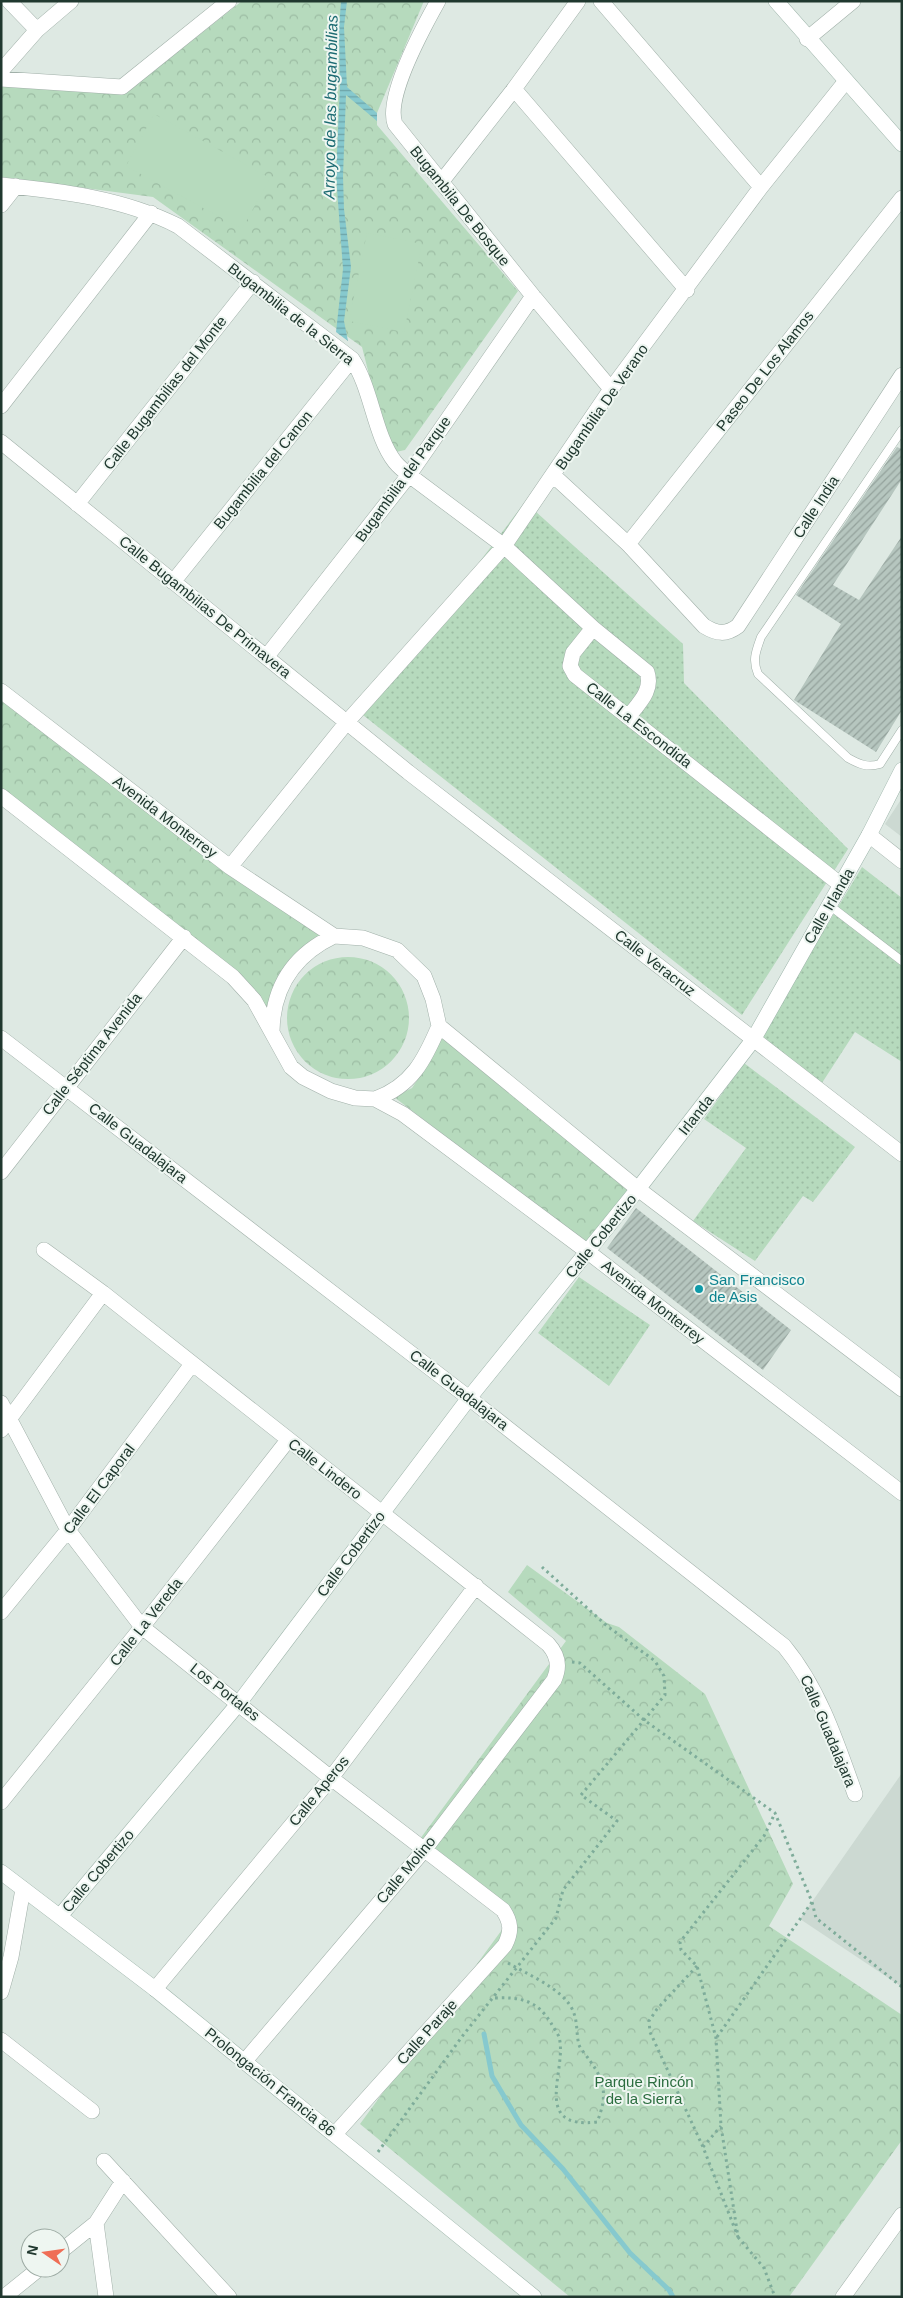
<svg xmlns="http://www.w3.org/2000/svg" width="903" height="2298" viewBox="0 0 903 2298" font-family="Arial,sans-serif">
  <defs>
    <pattern id="grass-dots" width="8" height="8" patternUnits="userSpaceOnUse" patternTransform="scale(1.25)"><rect width="8" height="8" fill="#b6dabd"/><path d="M2 2h.1M6 6h.1" fill="none" stroke="#9cbca3" stroke-width="1.8" stroke-linecap="round"/></pattern>
    <pattern id="forest-crowns" width="20" height="18" patternUnits="userSpaceOnUse" patternTransform="scale(1.25)"><rect width="20" height="18" fill="#b6dabd"/><path d="M2 6a3 3 0 1 1 6 0M12 15a3 3 0 1 1 6 0" fill="none" stroke="#9cbca3"/></pattern>
    <pattern id="water-rules" width="6" height="5" patternUnits="userSpaceOnUse" patternTransform="scale(1.25)"><rect width="6" height="5" fill="#86c9ce"/><path d="M0 2.5h6" fill="none" stroke="#6da4a8"/></pattern>
    <pattern id="building-hatch" width="6" height="6" patternUnits="userSpaceOnUse" patternTransform="scale(1.25)"><rect width="6" height="6" fill="#b6c6bf"/><path d="M-1 1l2-2M0 6l6-6M5 7l2-2" fill="none" stroke="#94a29c"/></pattern>
  </defs>
  <rect width="100%" height="100%" fill="#dee9e3"/>
  <path fill="#ccd9d2" d="M902 798V837L885 824Z
    M902 1773V1987L800 1919Z"/>
  <path fill="url(#grass-dots)" d="M525 502 683 644 684 683 848 849 742 1015 363 715Z
    M862 867 902 898V1062L855 1032 820 1086 757 1042Z
    M744 1063 855 1147 813 1202 803 1196 755 1261 693 1221 746 1148 704 1119Z
    M579 1277 650 1325 609 1386 538 1333Z"/>
  <path fill="url(#forest-crowns)" d="M242 1H424L377 113V125L518 291 405 450 396 452 386 441 362 347 153 197 1 177V85L125 94Z
    M1 688 334 936 314 947 273 1012 1 799Z
    M287 1018a61 61 0 1 1 122 0a61 61 0 1 1-122 0Z
    M440 1034 630 1190 586 1244 394 1097 412 1088 433 1056Z
    M527 1565 607 1623 619 1627 705 1694 793 1884 769 1926 902 2015V2140L789 2297H570L360 2124 512 1916 417 1843 566 1641 508 1592Z"/>
  <path fill="#b6dabd" d="M154 114 270 178 242 229 126 166Z
    M367 233 422 244 404 332 349 321Z"/>
  <path fill="url(#water-rules)" d="M341 1H347L344 27 347 87 377 113V121L346 95 343 176 344 209 351 267 344 321 348 341 336 332 343 269 336 175 340 86 339 29Z"/>
  <g fill="none" stroke-linecap="round" stroke-linejoin="round">
    <path stroke="#86c9ce" stroke-width="5" d="M484 2034 492 2076 521 2125 563 2169 630 2253 669 2290 673 2297"/>
  </g>
  <path fill="url(#building-hatch)" d="M897 447 902 449V479L833 585 859 600 902 536V710L876 752 794 700 841 624 796 595Z
    M636 1208 791 1330 763 1370 607 1248Z"/>
  <g fill="none" stroke-linecap="round" stroke-linejoin="round">
    <g stroke="#a1b0a9" stroke-width="9">
      <path id="lane" d="M902 430 761 637C756 651 752 660 758 674L848 758C859 764 867 768 880 764L902 730
        M829 905 902 961"/>
    </g>
    <g stroke="#a1b0a9" stroke-width="16">
      <path id="street" d="M9 1 37 30
        M438 1C424 26 385 97 395 124L533 296 611 389
        M601 1 761 187
        M807 39 853 1
        M1 71 37 30 71 1
        M1 79 122 87 229 1
        M514 89 687 290
        M442 181 514 89 578 1
        M1 185C61 191 123 198 178 226L352 359C372 389 374 435 395 462 399 467 404 471 409 475L504 546 593 628 573 653 570 666 575 675 841 885
        M1 205 16 186
        M1 406 151 213
        M1 442 408 772 902 1154
        M554 476 628 544 704 626C717 634 726 635 738 626L902 375
        M77 504 253 282
        M628 544 902 198
        M173 582 352 359
        M593 628 647 672C653 690 640 702 629 716
        M267 656 409 475 533 296
        M1 691 230 867 334 936 363 938 397 950 424 976 433 999 439 1026 638 1189 902 1389
        M1 796 233 977 254 1000 291 1067 303 1077 331 1091 355 1098 375 1099 403 1114 588 1252 902 1493
        M869 835 902 861
        M230 867 347 722 504 546 611 389 761 187 846 81
        M272 1031C273 987 294 955 334 936
        M1 1038 469 1398 784 1646C819 1688 837 1743 855 1794
        M375 1099C412 1086 425 1059 439 1026
        M1 1172 184 937
        M44 1250 103 1293 548 1644C558 1655 560 1667 554 1680L425 1849 244 2062
        M1 1403 68 1530 142 1627 331 1778 503 1910C511 1922 512 1931 505 1945L335 2134
        M1 1430 103 1293
        M1 1612 68 1530 192 1364
        M1 1802 142 1627 288 1440
        M155 1989 331 1778 476 1586
        M1 1992 11 1957 23 1889
        M1 2040 92 2111
        M104 2161 229 2297
        M60 2252 96 2223
        M4 2297 40 2268
        M106 2297 96 2223 123 2181
        M843 2297 902 2215"/>
    </g>
    <g stroke="#9db4aa" stroke-width="16">
      <path id="secondary" d="M776 1 902 144
        M1 1872 155 1989 534 2297
        M60 1916 239 1703 469 1398 638 1189 753 1040 869 835 902 770"/>
    </g>
    <path stroke="#7eac9a" stroke-width="3" stroke-dasharray="2.5 4" stroke-linecap="butt" d="M572 1662 580 1663 644 1720 775 1813 812 1902 816 1918 902 1987
      M697 1966 657 2009 649 2021 650 2032 703 2147 738 2237 721 2126 716 2038 697 1966 681 1950 680 1942 764 1836 775 1813
      M495 1998C520 1997 537 2000 551 2023 553 2027 557 2032 559 2037 568 2069 530 2130 597 2122 607 2098 606 2082 590 2061 587 2056 581 2050 579 2045 576 2034 578 2022 573 2011 565 1990 527 1974 508 1963
      M717 2037 812 1902
      M703 2147 721 2126
      M378 2152 464 2034 556 1918 563 1890 617 1821 581 1795 665 1695 664 1676 655 1661 607 1626 542 1567
      M738 2237 764 2268 775 2297"/>
    <use href="#lane" stroke="#fff" stroke-width="8"/>
    <use href="#street" stroke="#fff" stroke-width="15"/>
    <use href="#secondary" stroke="#fff" stroke-width="15"/>
  </g>
  <circle fill="#0f9aa8" stroke="#eef6f1" stroke-width="2" cx="699" cy="1289" r="5"/>
  <g text-anchor="middle" stroke-width="4" stroke-linejoin="round" paint-order="stroke">
    <g font-size="15" fill="#20382f" stroke="#eef6f1">
      <text transform="translate(460 206) rotate(51)" y="5">Bugambila De Bosque</text>
      <text transform="translate(291 314) rotate(38)" y="5">Bugambilia de la Sierra</text>
      <text transform="translate(765 371) rotate(-52)" y="5">Paseo De Los Alamos</text>
      <text transform="translate(165 393) rotate(-52)" y="5">Calle Bugambilias del Monte</text>
      <text transform="translate(602 407) rotate(-55)" y="5">Bugambilia De Verano</text>
      <text transform="translate(263 470) rotate(-51)" y="5">Bugambilia del Canon</text>
      <text transform="translate(403 479) rotate(-54)" y="5">Bugambilia del Parque</text>
      <text transform="translate(816 507) rotate(-57)" y="5">Calle India</text>
      <text transform="translate(205 607) rotate(39)" y="5">Calle Bugambilias De Primavera</text>
      <text transform="translate(639 725) rotate(38)" y="5">Calle La Escondida</text>
      <text transform="translate(165 817) rotate(37)" y="5">Avenida Monterrey</text>
      <text transform="translate(829 906) rotate(-60)" y="5">Calle Irlanda</text>
      <text transform="translate(655 963) rotate(38)" y="5">Calle Veracruz</text>
      <text transform="translate(92 1054) rotate(-52)" y="5">Calle Séptima Avenida</text>
      <text transform="translate(696 1115) rotate(-52)" y="5">Irlanda</text>
      <text transform="translate(138 1143) rotate(38)" y="5">Calle Guadalajara</text>
      <text transform="translate(601 1236) rotate(-51)" y="5">Calle Cobertizo</text>
      <text transform="translate(653 1302) rotate(38)" y="5">Avenida Monterrey</text>
      <text transform="translate(459 1390) rotate(38)" y="5">Calle Guadalajara</text>
      <text transform="translate(325 1469) rotate(38)" y="5">Calle Lindero</text>
      <text transform="translate(99 1489) rotate(-53)" y="5">Calle El Caporal</text>
      <text transform="translate(351 1554) rotate(-53)" y="5">Calle Cobertizo</text>
      <text transform="translate(146 1622) rotate(-52)" y="5">Calle La Vereda</text>
      <text transform="translate(225 1692) rotate(38)" y="5">Los Portales</text>
      <text transform="translate(828 1731) rotate(67)" y="5">Calle Guadalajara</text>
      <text transform="translate(319 1791) rotate(-51)" y="5">Calle Aperos</text>
      <text transform="translate(406 1870) rotate(-50)" y="5">Calle Molino</text>
      <text transform="translate(98 1871) rotate(-50)" y="5">Calle Cobertizo</text>
      <text transform="translate(427 2032) rotate(-48)" y="5">Calle Paraje</text>
      <text transform="translate(270 2082) rotate(39)" y="5">Prolongación Francia 86</text>
    </g>
    <g font-size="15" fill="#0d838f" stroke="#eef6f1" text-anchor="start">
      <text x="709" y="1285">San Francisco<tspan x="709" dy="17">de Asis</tspan></text>
    </g>
    <g font-size="15" fill="#2b6d3f" stroke="#eef6f1">
      <text x="644" y="2087">Parque Rincón<tspan x="644" dy="17">de la Sierra</tspan></text>
    </g>
    <g font-size="16" font-style="italic" fill="#1c6b72" stroke="#eef6f1">
      <text transform="translate(330 107) rotate(-89)" y="6">Arroyo de las bugambilias</text>
    </g>
  </g>
  <rect width="903" height="2298" fill="none" stroke="#20382f" stroke-width="5"/>
  <g transform="translate(45 2253) rotate(283)"><circle r="24" fill="#eef6f1" stroke="#9caaa3"/>
  <path d="M0-4L9 19L0 12L-9 19Z" fill="#ef6e56"/>
  <text y="-8" font-size="14" font-weight="bold" text-anchor="middle" fill="#20382f">N</text>
  </g>
</svg>
